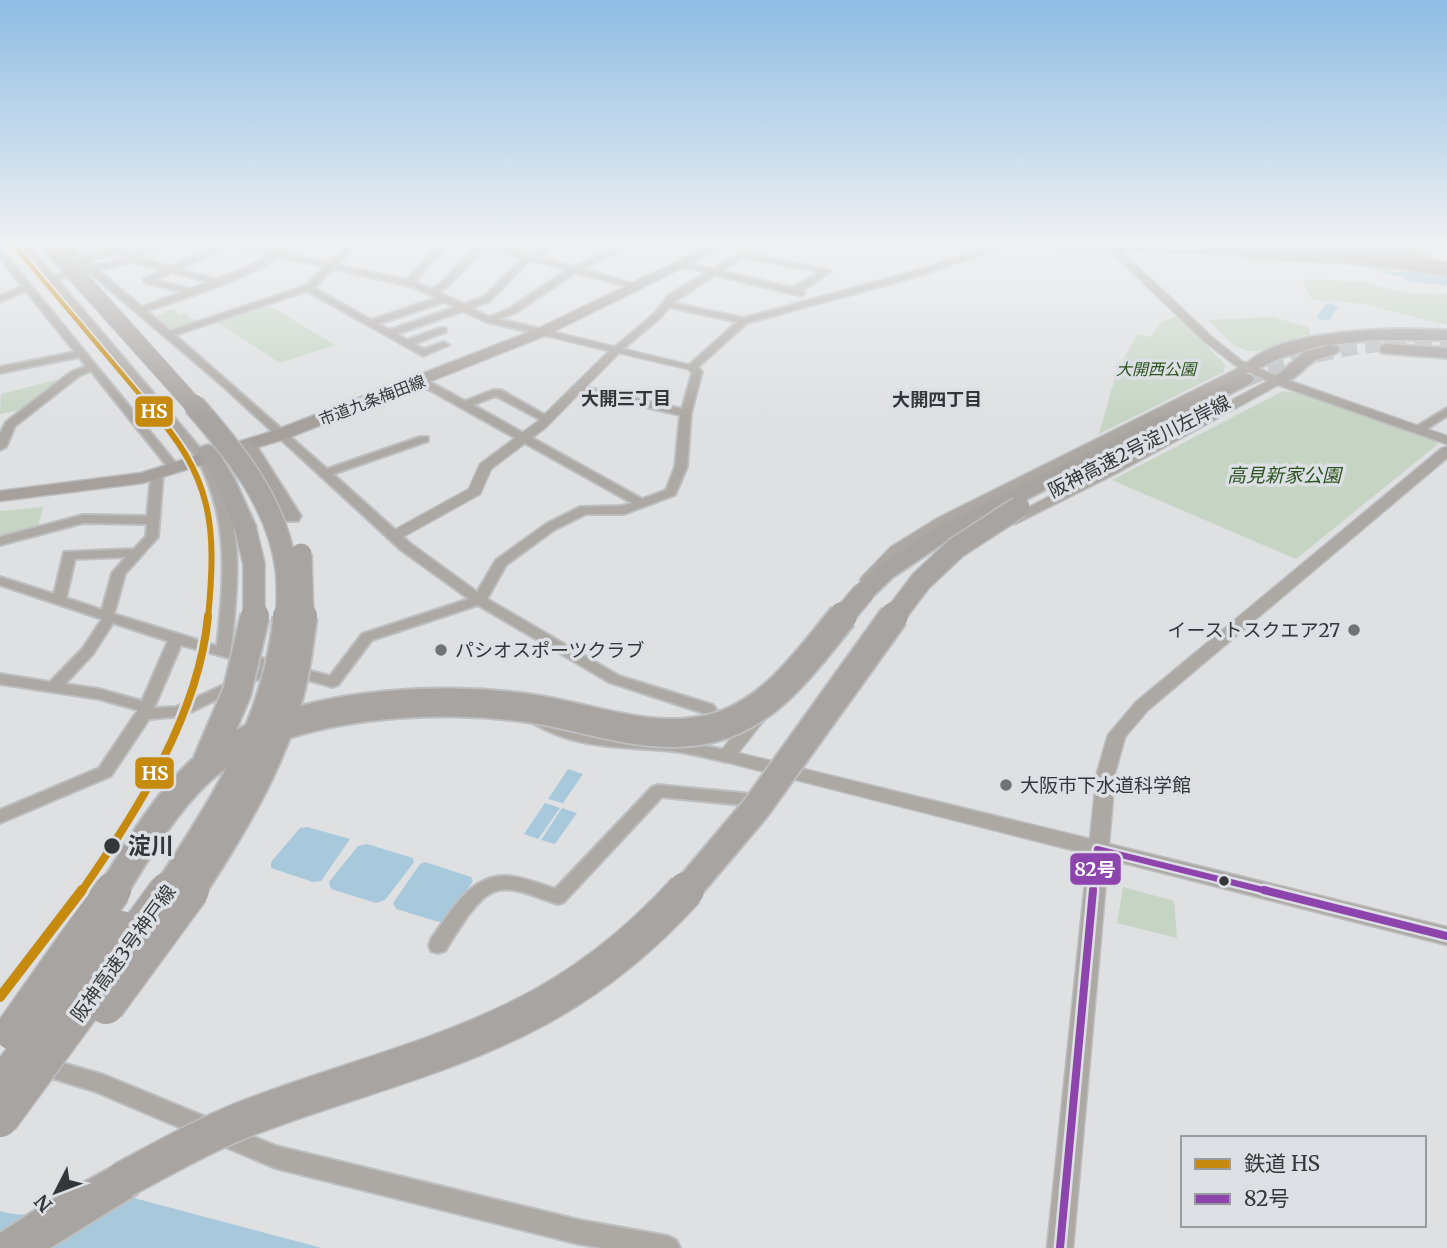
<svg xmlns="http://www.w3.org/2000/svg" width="1447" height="1248" viewBox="0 0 1447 1248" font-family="Merriweather,'Noto Sans JP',serif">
  <rect width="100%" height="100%" fill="#dee0e2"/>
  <path fill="#c5d4c3" d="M1307 279 1363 282 1405 293 1447 294V325L1357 303 1312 300 1303 283Z
    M270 306 335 345 280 363 217 322Z
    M173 309 180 315 185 313 196 322 170 331 153 317Z
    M1176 316 1225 364 1224 372 1099 434 1116 374 1137 334 1151 337 1161 322Z
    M1273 317 1310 328V335C1287 337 1263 358 1242 349 1230 344 1218 329 1208 320Z
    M63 378 65 379 23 409 0 414 1 394Z
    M1283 391 1305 394 1434 440 1438 444 1296 559 1112 480Z
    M43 507 37 530 0 538V511Z
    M1123 887 1174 901 1177 938 1117 923Z"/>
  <path fill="#a8c9dc" d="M1447 260V286C1434 283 1412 284 1403 280L1407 278 1378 273 1402 271Z
    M568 769 583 774 563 803 548 799Z
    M545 803 560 808 538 839 524 834Z
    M562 808 577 813 555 844 541 840Z
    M307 827 350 839 321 881 313 882 271 868V862L300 828Z
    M367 844 413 858 414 862 385 900 376 903 331 889 329 882 358 846Z
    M425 862 471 877 473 881 446 920 439 922 396 909 393 903 420 864Z
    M119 1194 322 1248H0V1211C37 1223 82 1203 119 1194Z"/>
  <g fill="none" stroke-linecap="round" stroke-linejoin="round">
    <path fill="#a8c9dc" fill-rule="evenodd" d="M1331 303 1338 307 1330 320H1320L1317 317 1326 304Z"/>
    <path stroke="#bcbec0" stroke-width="17" stroke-dasharray="17 8" stroke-linecap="butt" d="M1245 379C1311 350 1375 339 1447 341"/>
    <g stroke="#bdbebf" stroke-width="4">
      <path id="minor" d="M18 243H27L53 275 85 268 57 243H66L83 257 112 251 102 243H112L131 256 156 243H167L139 258 170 267 224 243H241L273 251 281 243H290L281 252 329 263 350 243H359L337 265 407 280 439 243H448L415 282 431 289 439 285 477 245 475 243H489L528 254 551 243H562L537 257 573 267 625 243H637L582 269 639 285V289L575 273 515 313 499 319 545 330 547 332 542 335 486 322 463 311 397 334 407 340 440 328H446V332L414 344 424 349 444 342 449 345 423 356 307 291 175 335 327 469 420 437H428V441L333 474 411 544 477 592 496 560 546 524 580 507 622 506 632 503 417 383V379H425L465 401 493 390H501L552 419 551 421H543L496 396 473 405 642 499 666 490 675 467 680 415 577 391 572 388 577 385 682 409 692 373 687 367 737 322 669 307 660 318 618 353 610 351 654 314 669 295 707 272 680 266V262L713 269 743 251 831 271 802 291 805 293 801 296 715 275 672 303 744 318 905 274 1003 243 1013 244 911 278 747 323 698 367 702 372 691 413 687 467 675 495 624 514H586L554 530 506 565 487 599 619 676 713 705 716 709 713 713H703L609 682 478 605 372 640 338 685 333 687 275 671 183 716 149 719 111 776 0 823V810L99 768 138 710 99 699 0 684V674L50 682 83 648 102 619 0 585V577L54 594 64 552 134 549 146 536 147 524 83 523 0 545V537L83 515 147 516 151 475 153 473H161L163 475 158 537 125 574 114 614 217 646C224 579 230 522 198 460L204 457C211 460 213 466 217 473 245 527 237 591 231 650L330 676 362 634 469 599 401 550 224 387 89 272 57 279 205 454 199 457 195 456ZM231 246 269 255 245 268 216 279 179 269ZM485 247 522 258 484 297 464 304 438 292 445 289ZM118 254 124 258 93 266 87 261ZM277 256 325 267 305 286 170 331 147 311C178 300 255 277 277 256ZM744 257 819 272 793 288 721 271ZM530 260 567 270 509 309 489 317 471 308 490 301ZM131 262 163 270 144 278V282L181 292 142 307 98 270ZM333 269 414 287 437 298 371 320 314 288ZM172 272 208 282 190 289 155 280ZM444 302 455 307 390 330 378 324ZM126 557 112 573 102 610 66 598 75 559ZM113 623 168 641 142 701 99 689 65 684 93 654ZM181 645 262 667 176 707 154 708Z
        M1282 243 1357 244 1421 252 1429 256 1390 269 1348 263 1249 258 1226 251 1230 248 1249 252 1348 257 1390 263 1414 257 1357 248 1286 245Z
        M0 250 3 251 179 467V471H171L91 371 79 376 15 426 6 447 0 450V434L6 422 71 372 86 366 79 357 0 373V367L75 352 26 291 0 302V296L22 286 0 258Z
        M1447 408V416L1422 432H1414V428Z
        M534 712 581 733 611 737 677 741 726 750 732 752 734 756 732 760 726 762C708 758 690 753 672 751 618 746 577 750 529 721L526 717 529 713Z
        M658 785 762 795 768 797 770 801 768 805 762 807 662 797 564 902 558 904C540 899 518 887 499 890 477 894 457 933 445 951L438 953 431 951 429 945 431 939C450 913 470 874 507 876 523 877 539 884 555 889L652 787Z
        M42 1057 104 1075 276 1146 579 1220 668 1236 676 1240 680 1248H603L579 1244 275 1168 94 1091 35 1073 32 1066 35 1059Z"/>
    </g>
    <g stroke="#bdbebf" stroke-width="3">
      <path id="tertiary" d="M1106 243H1116V246L1213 338 1243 362 1259 363 1261 365 1258 368 1277 376 1288 375 1290 377 1287 380 1447 436V444L1278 385 1115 474 1015 524H1005L1003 521 1268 381 1249 372 948 524 901 553 872 583H862L860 580 862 577 891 547 938 518 1239 368 1205 342 1108 249Z
        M542 329 698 367 692 370 619 353 545 428 491 469 480 494 399 539H389L387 536 389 533 469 489 480 464 537 422 609 351 538 334 537 332Z
        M1447 447V458L1148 710 1125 737 1115 773 1109 844 1447 927V945L1108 859 1073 1248H1047L1088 854 726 762 720 760 717 756 753 711H765L768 715 738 753 1090 839 1097 773 1108 735 1136 702 1442 448Z"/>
    </g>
    <g stroke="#bdbebf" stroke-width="3">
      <path id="primary" d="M715 243H732L547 335 288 438 143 483 0 501V491L141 473 276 430 537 329Z
        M994 243C1045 243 1368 241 1389 259L1383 263 1339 258 1000 247Z"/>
    </g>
    <g stroke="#bdbebf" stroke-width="4">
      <path id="motorway" d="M1400 329 1447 330V340H1374L1321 346 1280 358 1255 370 1246 365C1272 334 1362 330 1400 329Z
        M1388 344 1447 348V358L1382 353 1379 349 1382 345Z
        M1331 345 1337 346 1340 350C1334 356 1326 356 1318 359 1305 365 1298 379 1284 382L1275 377 1304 352Z
        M1245 374 1251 375 1254 379 1251 383 948 540 893 577 872 597H856L852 592 877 567 932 530Z
        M247 440 254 442 301 516 298 521H282L237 446 240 442Z
        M208 445 215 447 234 478 256 527 253 532H237L234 527 214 478 198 451 201 447Z
        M123 1161 137 1166 143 1180 137 1194 50 1248H0V1233L46 1203Z"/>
    </g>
    <use href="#minor" fill="#aca8a4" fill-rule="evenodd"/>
    <use href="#tertiary" fill="#aca8a4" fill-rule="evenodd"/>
    <use href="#primary" fill="#a5a09c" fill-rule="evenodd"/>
    <use href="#motorway" fill="#a8a4a1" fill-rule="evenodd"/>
    <g stroke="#bdbebf" stroke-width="17" stroke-linecap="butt">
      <path id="primary-bridge" d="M1383 259 1447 269"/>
    </g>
    <g stroke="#bdbebf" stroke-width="19" stroke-linecap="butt">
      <path id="motorway-bridge-far3" d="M48 243 195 407"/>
    </g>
    <g stroke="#bdbebf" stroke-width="24" stroke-linecap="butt">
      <path id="motorway-bridge-far2" d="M194 405C235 452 278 504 286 569 288 585 287 602 287 618
        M245 527 254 564V618
        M301 554 303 618
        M842 618 864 592
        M893 618 921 581 956 548 1019 507"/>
    </g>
    <g stroke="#bdbebf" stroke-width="32" stroke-linecap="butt">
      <path id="motorway-bridge-far1" d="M207 762 237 692 255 616
        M112 892C138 850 163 806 199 772 277 701 440 693 540 710 597 720 654 743 713 728 771 713 807 660 843 616
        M167 892C215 820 264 744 281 658 284 644 287 630 287 616
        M190 892C233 826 278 753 294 675 298 655 300 635 303 616
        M685 892 756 808 894 616"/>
    </g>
    <g stroke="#bdbebf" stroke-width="39" stroke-linecap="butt">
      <path id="motorway-bridge" d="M106 1006 191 890
        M13 1032 113 890
        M0 1087 121 929
        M0 1119 168 890
        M123 1180C168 1156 213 1130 261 1113 347 1081 436 1059 519 1018 582 987 639 942 686 890"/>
    </g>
    <use href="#primary-bridge" stroke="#a5a09c" stroke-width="14"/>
    <use href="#motorway-bridge-far3" stroke="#a8a4a1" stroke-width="17"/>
    <use href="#motorway-bridge-far2" stroke="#a8a4a1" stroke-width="21"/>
    <use href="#motorway-bridge-far1" stroke="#a8a4a1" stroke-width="28"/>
    <use href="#motorway-bridge" stroke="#a8a4a1" stroke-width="36"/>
    <g stroke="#dce0e4" stroke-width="11">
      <path id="bus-1-far1" d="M1093 892 1097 849 1271 892"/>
    </g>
    <g stroke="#dce0e4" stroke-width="13">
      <path id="bus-1" d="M1264 890 1447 936
        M1060 1248 1093 890"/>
    </g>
    <use href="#bus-1-far1" stroke="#8e44ad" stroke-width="6"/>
    <use href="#bus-1" stroke="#8e44ad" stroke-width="8"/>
    <g stroke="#dce0e4" stroke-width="8">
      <path id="rail-1-far3" d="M12 243 150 407"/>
    </g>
    <g stroke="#dce0e4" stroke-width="10">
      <path id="rail-1-far2" d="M148 405C213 477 217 525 208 618"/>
    </g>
    <g stroke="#dce0e4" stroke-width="13">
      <path id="rail-1-far1" d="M81 892C136 813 199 715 208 616"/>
    </g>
    <g stroke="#dce0e4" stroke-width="16">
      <path id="rail-1" d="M0 997 82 890"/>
    </g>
    <use href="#rail-1-far3" stroke="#c68a0e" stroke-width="4.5"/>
    <use href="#rail-1-far2" stroke="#c68a0e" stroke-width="6"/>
    <use href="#rail-1-far1" stroke="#c68a0e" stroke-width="8"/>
    <use href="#rail-1" stroke="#c68a0e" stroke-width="10"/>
  </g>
  <linearGradient id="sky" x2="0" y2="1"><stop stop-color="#8ebce3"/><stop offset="0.58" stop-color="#f0f1f2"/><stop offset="1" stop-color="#f0f1f2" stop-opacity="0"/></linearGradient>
  <rect width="1447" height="418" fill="url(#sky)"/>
  <g fill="#707273" stroke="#dce0e4" stroke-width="2.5">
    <circle cx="1354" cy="630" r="7"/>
    <circle cx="441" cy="650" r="7"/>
    <circle cx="1006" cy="785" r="7"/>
  </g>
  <g fill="#343637" stroke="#dce0e4" stroke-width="2.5">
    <circle cx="112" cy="846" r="9"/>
    <circle cx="1224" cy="881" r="6"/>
  </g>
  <g text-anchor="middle" stroke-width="7" stroke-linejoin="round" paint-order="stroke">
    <g font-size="16" font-style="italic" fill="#2a531f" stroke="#dce0e4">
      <text x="1156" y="375">大開西公園</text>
    </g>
    <g font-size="16" fill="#343637" stroke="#dce0e4">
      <text transform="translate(372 400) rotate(-21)" y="6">市道九条梅田線</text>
    </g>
    <g font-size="18" font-weight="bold" fill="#343637" stroke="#dce0e4">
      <text x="626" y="405">大開三丁目</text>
      <text x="937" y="406">大開四丁目</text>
    </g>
    <g font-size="19" fill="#343637" stroke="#dce0e4">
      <text transform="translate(1139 446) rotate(-27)" y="7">阪神高速2号淀川左岸線</text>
      <text transform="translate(123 953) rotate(-54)" y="7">阪神高速3号神戸線</text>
    </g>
    <g font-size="19" font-style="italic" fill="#2a531f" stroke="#dce0e4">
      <text x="1284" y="482">高見新家公園</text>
    </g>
    <g font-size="19" fill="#343637" stroke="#dce0e4" text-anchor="start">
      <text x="1340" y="637" text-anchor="end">イーストスクエア27</text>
      <text x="455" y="657">パシオスポーツクラブ</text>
      <text x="1020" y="792">大阪市下水道科学館</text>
    </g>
    <g font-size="23" font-weight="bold" fill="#343637" stroke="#dce0e4" text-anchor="start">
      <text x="128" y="854">淀川</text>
    </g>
  </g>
  <g stroke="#dce0e4" stroke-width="2.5">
    <rect x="134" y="395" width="40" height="33" rx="7" fill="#c68a0e"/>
    <rect x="134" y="756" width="41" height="34" rx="7" fill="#c68a0e"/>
    <rect x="1069" y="852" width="53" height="34" rx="7" fill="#8e44ad"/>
  </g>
  <g font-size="19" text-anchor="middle" font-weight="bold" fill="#fff">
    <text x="154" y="418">HS</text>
    <text x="155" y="780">HS</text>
    <text x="1095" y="876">82号</text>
  </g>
  <rect x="1181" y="1136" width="245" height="91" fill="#dce0e4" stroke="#999c9f" stroke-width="2"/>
  <rect x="1195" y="1159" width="35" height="10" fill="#c68a0e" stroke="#999c9f" stroke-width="2"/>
  <text x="1244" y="1171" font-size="21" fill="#343637">鉄道 HS</text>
  <rect x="1195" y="1194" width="35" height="10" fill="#8e44ad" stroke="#999c9f" stroke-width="2"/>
  <text x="1244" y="1206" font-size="21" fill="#343637">82号</text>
  <g transform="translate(56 1192) rotate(228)" stroke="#dce0e4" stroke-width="5" paint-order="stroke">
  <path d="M0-5L12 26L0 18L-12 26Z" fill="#343637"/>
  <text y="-10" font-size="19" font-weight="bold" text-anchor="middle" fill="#343637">N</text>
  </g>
</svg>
